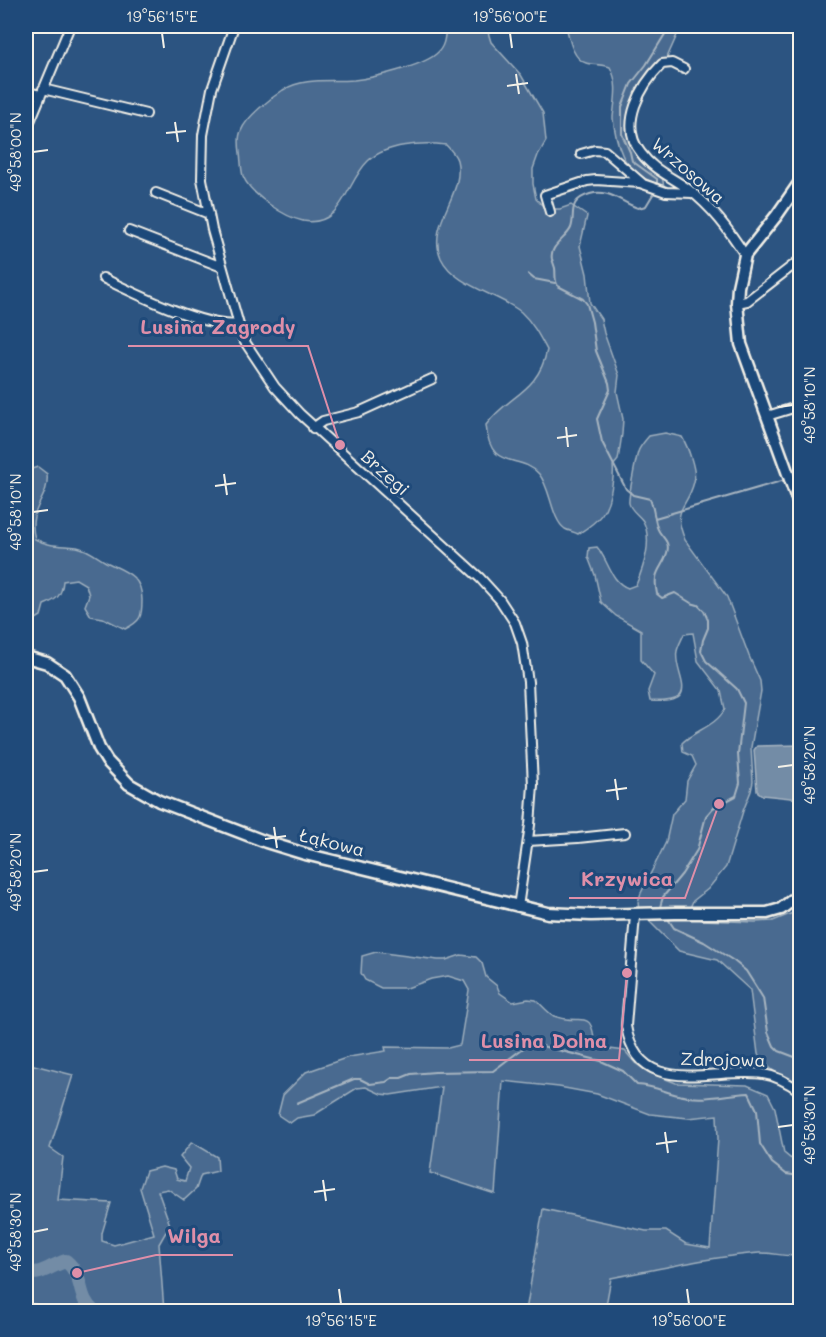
<svg xmlns="http://www.w3.org/2000/svg" width="826" height="1337" viewBox="0 0 826 1337" font-family="Mali,sans-serif">
  <rect width="100%" height="100%" fill="#2c5481"/>
  <filter id="ink" filterUnits="userSpaceOnUse"><feTurbulence type="fractalNoise" baseFrequency=".0167" numOctaves="2"/><feDisplacementMap in="SourceGraphic" scale="12" xChannelSelector="R" yChannelSelector="G"/><feConvolveMatrix kernelMatrix="1 2 1 2 8 2 1 2 1" color-interpolation-filters="sRGB"/></filter>
  <g filter="url(#ink)">
    <path fill="#496b90" stroke="#9eaebc" stroke-width="1.5" d="M446 26H488L487 29 491 42 521 75 543 113 546 141 538 155 533 169V184L536 199 546 209H560L571 205 587 216 580 246 587 274 590 303 601 319 604 333 619 375 617 392 623 419 622 434 618 460 613 466C614 473 613 479 612 485 608 512 600 520 578 534 574 532 569 531 565 529 551 519 551 488 539 474 519 452 490 473 486 425 509 394 538 393 547 350 540 337 533 323 521 312 499 294 454 286 441 258 426 223 466 194 457 160 455 154 450 149 446 145 422 142 386 144 368 161 346 182 343 228 303 221 284 217 250 194 243 176 241 169 241 160 240 153 239 146 238 137 241 131 246 117 271 98 283 90 305 77 329 82 354 80 373 78 422 66 436 54 445 47 445 36 446 26Z
      M566 26H681L665 62 636 101 632 138 662 177 664 186C634 177 623 166 616 136 615 130 613 123 613 117 615 99 619 83 610 67 602 64 593 65 586 63 572 59 569 37 566 26Z
      M665 433 682 437C688 447 697 471 694 482 687 510 671 506 685 540L727 597 749 656 760 681 761 691 751 747 753 782 751 791 743 811 726 867 708 889 693 901 689 910 694 917 702 920 755 922 773 921 798 911 800 908V929L797 941 800 943V1081C782 1080 768 1069 758 1054L750 990 717 960 679 951 639 911 638 902 641 893 666 842 672 814 685 799 687 781 696 765 692 756 683 752 682 743C695 730 715 727 725 709L721 691 698 661 693 633 684 634C682 639 678 646 677 651 672 674 706 705 650 701L648 691 654 675 641 660V630L616 616 601 602 595 575 588 557 589 548 597 547C609 561 610 581 628 588L636 585C644 566 653 540 643 521 639 515 630 510 629 503 628 498 636 459 638 452 640 446 645 441 649 436Z
      M38 467 47 474C50 500 26 508 35 539 50 547 61 545 77 547 88 549 97 557 106 562 124 571 142 575 142 600 142 617 141 621 125 629L103 618 91 616 85 606 89 595 86 585 76 579 63 581C62 595 57 600 44 605L41 616 31 622 26 623V473L28 470Z
      M376 952 438 960H446L461 955 476 957 482 963 486 977 497 986 500 993 513 1002 528 999 536 1000C542 1005 547 1012 554 1016 582 1027 592 1005 595 1047L625 1051 635 1063 648 1072 676 1083 747 1085 768 1094 775 1108 784 1153 790 1158 800 1162V1255C786 1258 773 1252 759 1253 709 1257 660 1269 611 1278L605 1311H526L543 1209 646 1231H666L686 1244 710 1248 718 1139 717 1115 688 1118 650 1114 597 1094 559 1087 503 1081 495 1194 430 1173 442 1087 390 1095 381 1094 366 1087 357 1088 314 1115 297 1118 290 1123 278 1115 283 1095 306 1072 349 1057 386 1051 385 1047 448 1048 460 1045 469 990 464 981 448 976 431 979 407 988H381L365 980 361 973 362 956Z
      M26 1063 73 1075 50 1148 63 1157 58 1200 111 1203 102 1233V1241L114 1245 154 1234 140 1188 146 1171 162 1167 174 1170 177 1179 185 1181 189 1168 180 1157 192 1142 217 1157 218 1171 201 1175 196 1189 184 1200 168 1189 158 1191 170 1225 159 1244 164 1311H50L35 1304 26 1303Z"/>
    <path fill="#738ca6" stroke="#a7b4c0" stroke-width="1.5" d="M800 745V799L762 795 757 791 754 750 757 746Z"/>
    <g fill="none" stroke-linecap="round" stroke-linejoin="round">
      <path stroke="#a7b4c0" stroke-width="2" d="M657 186V179L632 161 630 152 622 134V107L631 84 646 65 670 26
        M655 191 646 206 638 208C622 203 609 188 590 194 566 201 576 215 571 228 566 239 549 246 552 259 553 262 554 265 555 268 556 275 554 280 558 286L583 299 587 304 592 322 596 351 609 383 610 390 597 419 602 442 626 489 633 495 650 499C654 508 654 518 657 527 660 537 671 540 667 553 662 570 652 570 657 594L662 598 675 593 691 603 698 605 704 611 708 620V628L703 640 701 651 706 661 737 689 744 703 738 754 740 783 736 796 713 808 706 816 697 850 682 874 663 897 660 907 662 909
        M528 274 534 279 555 283
        M655 518 785 480
        M666 916 674 928 704 942 734 961 746 971 763 998 768 1032 774 1046 779 1051 800 1059
        M297 1103 354 1079H360L370 1084 386 1082 392 1078H401L411 1074 435 1072 493 1071 530 1043 601 1061 623 1071 637 1085C656 1086 666 1093 683 1096 703 1101 727 1094 749 1093L757 1110 760 1144 772 1163 786 1174 800 1176"/>
      <path stroke="#738ca6" stroke-width="14" d="M26 1272C42 1276 51 1265 66 1261 86 1278 75 1295 94 1312"/>
      <g stroke="#f4f1e8" stroke-width="12">
        <path id="street" d="M234 26 212 89 203 135 202 179 212 230 243 339 275 387 300 414 480 578 500 600 515 623 522 643 528 682 533 785 530 825 518 907
          M684 69 672 63 662 64C641 85 618 125 641 153 653 170 672 177 688 189 712 207 729 230 745 255
          M43 89 146 114
          M26 92 41 95
          M26 131 70 26
          M581 154 595 150 605 151 642 183
          M156 193 209 214
          M550 212 545 195 587 181 596 180 640 183 666 192 692 193
          M129 231 222 267
          M103 278C134 293 206 329 238 324
          M737 303 747 301 800 260
          M767 416 800 406
          M313 428 323 421 359 412 432 379
          M528 841 578 838 625 833
          M635 915 626 1026C638 1100 712 1067 763 1074 777 1076 789 1083 800 1091"/>
      </g>
      <g stroke="#f4f1e8" stroke-width="15">
        <path id="secondary" d="M800 182 777 215 745 255 738 287 737 303 741 344 800 507
          M26 657 47 663 65 675 79 697 99 748 107 761 129 784 159 801 266 842 305 854 548 913 591 915 675 913H767L781 909 800 894"/>
      </g>
      <use href="#street" stroke="#1f4a7a" stroke-width="8"/>
      <use href="#secondary" stroke="#1f4a7a" stroke-width="10"/>
    </g>
  </g>
  <path fill="none" stroke="#f4f1e8" stroke-width="2" d="M162 33 164 48M510 33 512 48M516 74 519 94M507 86 528 83M175 122 178 142M166 133 186 131M33 152 48 150M778 407 793 405M566 427 568 447M557 438 577 435M224 474 227 495M215 486 236 483M33 512 48 510M778 767 793 765M615 779 618 800M606 791 627 788M274 827 277 848M265 839 286 836M33 872 48 870M778 1127 793 1125M665 1132 668 1153M656 1144 677 1141M323 1180 326 1201M314 1192 335 1189M33 1232 48 1229M339 1289 341 1304M687 1289 689 1304"/>
  <g text-anchor="middle" stroke-width="6" stroke-linejoin="round" paint-order="stroke">
    <g font-size="18" fill="#f4f1e8" stroke="#1f4a7a">
      <text transform="translate(688 171) rotate(41)" y="6">Wrzosowa</text>
      <text transform="translate(385 473) rotate(42)" y="6">Brzegi</text>
      <text transform="translate(332 843) rotate(14)" y="6">Łąkowa</text>
      <text transform="translate(723 1060) rotate(1)" y="6">Zdrojowa</text>
    </g>
  </g>
  <path fill="none" stroke="#de8fa9" stroke-width="2" d="M340 445L308 346H128M719 804L685 898H569M627 973L619 1060H469M77 1273L156 1255H233"/>
  <g fill="#de8fa9" stroke="#1f4a7a" stroke-width="2">
    <circle cx="340" cy="445" r="6"/>
    <circle cx="719" cy="804" r="6"/>
    <circle cx="627" cy="973" r="6"/>
    <circle cx="77" cy="1273" r="6"/>
  </g>
  <g font-size="20" text-anchor="middle" font-weight="bold" fill="#de8fa9" stroke="#1f4a7a" stroke-width="6" stroke-linejoin="round" paint-order="stroke">
    <text x="218" y="334">Lusina Zagrody</text>
    <text x="627" y="886">Krzywica</text>
    <text x="544" y="1048">Lusina Dolna</text>
    <text x="194" y="1243">Wilga</text>
  </g>
  <rect width="826" height="1337" fill="none" stroke="#1f4a7a" stroke-width="66"/>
  <rect x="33" y="33" width="760" height="1271" fill="none" stroke="#f4f1e8" stroke-width="2"/>
  <g font-size="15" text-anchor="middle" fill="#f4f1e8">
    <text x="162" y="22">19°56'15"E</text>
    <text x="510" y="22">19°56'00"E</text>
    <text transform="translate(16 152) rotate(-90)" y="5">49°58'00"N</text>
    <text transform="translate(810 405) rotate(-90)" y="5">49°58'10"N</text>
    <text transform="translate(16 512) rotate(-90)" y="5">49°58'10"N</text>
    <text transform="translate(810 765) rotate(-90)" y="5">49°58'20"N</text>
    <text transform="translate(16 872) rotate(-90)" y="5">49°58'20"N</text>
    <text transform="translate(810 1125) rotate(-90)" y="5">49°58'30"N</text>
    <text transform="translate(16 1232) rotate(-90)" y="5">49°58'30"N</text>
    <text x="341" y="1326">19°56'15"E</text>
    <text x="689" y="1326">19°56'00"E</text>
  </g>
</svg>
